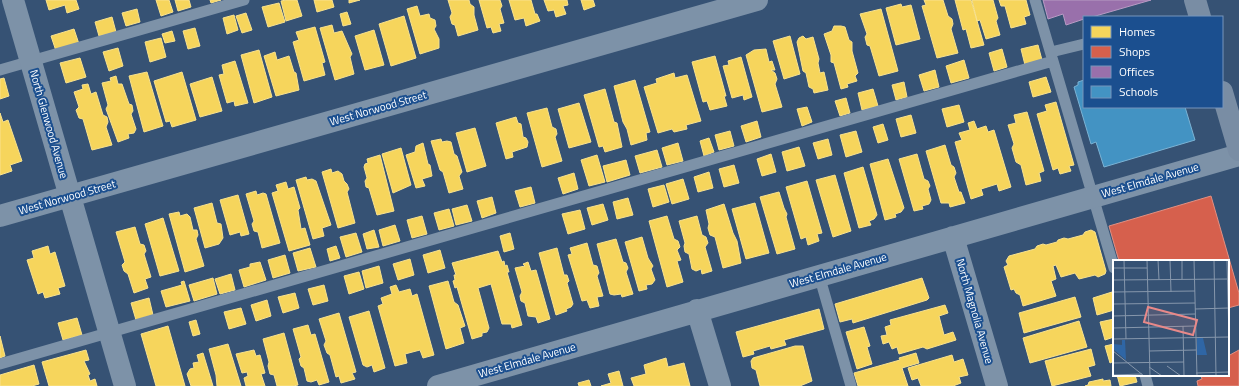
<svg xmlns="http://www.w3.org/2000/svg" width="1239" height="386" viewBox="0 0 1239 386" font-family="'Titillium Web',sans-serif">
  <rect width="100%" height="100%" fill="#365274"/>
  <path fill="#f6d55c" stroke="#f9e28d" d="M46 0H76L79 9 67 13 65 5 49 10Z
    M156 0H169L173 12 161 16Z
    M175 0H189L191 7 178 11Z
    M210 0H221L211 3Z
    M286 0H297L302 16 286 21 281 1Z
    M314 0H332L334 7 317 12Z
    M349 0H360L349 3Z
    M448 0H469L470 4 474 7V15L478 30 458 36 455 25 452 24 450 17 452 13Z
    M479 0H500L502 6 500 9 504 23 499 24 501 31 493 33 491 27 487 28Z
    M509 0H531L535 14H537L540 21 526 26 524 18 515 20Z
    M544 0H567L568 5 563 6 566 14 556 17 554 10 548 11Z
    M581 0H593L595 6 584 10Z
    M924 0H943L948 16 952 19 953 24 951 29 958 53 937 58 922 6 926 5Z
    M955 0H971L984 45 971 48 966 29 963 30Z
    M972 0H993L998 18 996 21 1000 35 986 39 980 20 977 21Z
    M999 0H1026L1030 15 1024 17 1026 24 1011 28 1005 6H1001Z
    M279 3 285 22 268 27 262 7Z
    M901 4 902 7 911 5 920 39 896 45 886 8Z
    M417 6 420 16 429 14 430 18 435 20 436 26 434 29 439 39V48L420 54 407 9Z
    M137 9 140 22 126 26 122 13Z
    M881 9 898 71 879 76 870 46 867 45 865 37 867 34 860 14Z
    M347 12 351 24 343 26 340 14Z
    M246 13 252 30 242 33 236 16Z
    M234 15 238 30 227 34 223 18Z
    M404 16 416 58 391 66 379 24Z
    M112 17 116 32 99 36 95 22Z
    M332 25 334 33 342 31 352 54 350 57 354 74 335 80 320 28Z
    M834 26H841L845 27 849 40 852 42V51L858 73 855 76 857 81 847 84 848 87 841 89 834 63 831 62V55L824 34 832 31Z
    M315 27 325 62 322 63 325 75 304 81 293 42 299 40 296 32Z
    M195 28 200 46 188 49 183 31Z
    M74 29 79 44 56 51 51 36Z
    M374 30 384 65 365 70 355 36Z
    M172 31 175 41 165 43 162 34Z
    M790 36 800 74 784 79 773 41Z
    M803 36 806 39 813 37 819 59 818 63 820 73 824 72 828 90 814 93 813 89 809 87 806 73 803 71 797 42 799 38Z
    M161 38 166 57 150 62 145 42Z
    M1038 45 1042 60 1025 65 1021 49Z
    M118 48 123 66 109 71 103 52Z
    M766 49 769 62 772 61 775 70H771L775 73 777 79 775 84 782 107 762 112 746 55 754 50Z
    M1002 49 1007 67 994 71 989 53Z
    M259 50 272 97 254 103 241 55Z
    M275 52 277 60 289 56 294 72 296 73 299 90 276 96 264 56Z
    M715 56 726 96H724L727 106 710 110 707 101 703 102 692 62Z
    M741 57 752 97 744 100 743 95 732 98 723 66 729 65 728 61Z
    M80 58 86 77 66 83 60 63Z
    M964 60 969 78 951 83 946 66Z
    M235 61 248 103 235 106 234 101 227 103 219 75 224 74 222 65Z
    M935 70 939 87 924 91 919 75Z
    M147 72 163 126 144 132 129 76Z
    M182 72 196 120 172 127 170 121 166 122 154 81Z
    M674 73 675 78 687 75 701 121 686 125 687 129 674 132 672 129 658 133 644 87 657 83 656 79Z
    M116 76 118 84H122L129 104 132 105 133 111 131 114 136 129 134 133 128 134 129 138 118 142 106 109 108 105 102 83 111 81 110 78Z
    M212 77 222 111 200 117 190 84Z
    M1046 77 1051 92 1033 97 1029 82Z
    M4 78 9 96 0 99V79Z
    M635 80 650 132 646 133 647 140 631 145 627 129 623 122 614 86Z
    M904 82 907 97 896 100 892 85Z
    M88 84 91 94 96 92 103 115 107 117 108 122 106 127 112 145 92 150 83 119 79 118 76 110 79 107 74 92 83 89 82 85Z
    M605 89 614 122 617 123 622 147 605 152 603 146 599 147 584 95Z
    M873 89 878 106 862 110 858 93Z
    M846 98 850 113 840 116 835 101Z
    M1056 102 1074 165 1069 166 1071 171 1060 174 1058 168 1053 170 1037 114 1047 111 1045 105Z
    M579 103 591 142 569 148 558 109Z
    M959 105 964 122 947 127 942 109Z
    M807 107 812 122 802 126 797 109Z
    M547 108 552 127 556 129 557 134 555 137 562 161 542 167 527 113Z
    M1027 112 1044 171 1039 173 1041 181 1026 185 1021 165 1016 162 1012 148 1014 144 1008 125 1016 123 1014 115Z
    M0 113 3 122 8 120 22 161 10 165 12 171 0 175Z
    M911 115 916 133 901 137 896 119Z
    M516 117 518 123 521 124 523 137 526 138 528 142 527 147 512 152 513 157 506 159 496 123Z
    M757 121 761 137 746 142 741 126Z
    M974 121 977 129 986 126 988 132 994 130 1011 187 999 191 997 184 981 189 983 195 971 199 955 142 962 140 959 133 970 130 968 123Z
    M883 124 888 140 878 143 873 127Z
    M475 128 486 166 467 172 456 133Z
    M730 131 734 146 719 150 715 135Z
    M856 131 862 152 846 157 840 135Z
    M709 138 714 152 704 156 700 141Z
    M441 139 442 142 447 141 451 142 454 154 457 156 462 172 459 176 463 189 449 193 443 172 440 170 431 141Z
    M828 139 832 155 818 159 813 143Z
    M423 143 428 164 430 165 432 176 422 179 425 186 416 188 406 155 415 152 416 146Z
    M678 143 683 161 667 165 662 148Z
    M945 145 951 165 954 167 956 173 954 177 959 192H961L965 203 950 207 949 203H941L926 151Z
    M799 147 805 166 787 171 782 152Z
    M401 148 411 185 393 193 382 154Z
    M657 150 662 167 640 173 635 156Z
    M771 154 776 172 762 176 757 159Z
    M917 154 924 179 928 181 930 186 928 189 931 200 929 204 922 206 923 209 914 211 899 159Z
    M380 155 394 211 377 215 369 188 366 187 365 181 367 178 364 167 365 164 368 163 367 159Z
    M597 155 605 182 589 186 581 160Z
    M888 159 904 208 901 212 895 214 896 217 885 220 870 164Z
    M626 160 630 175 607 182 603 166Z
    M734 165 739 183 724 187 719 169Z
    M863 167 877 215 874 219 869 221 871 225 859 228 844 173Z
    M331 169 332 173 338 171 342 174 344 181 347 184 349 189 347 192 355 223 338 228 322 172Z
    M709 172 713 188 698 192 694 177Z
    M574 173 578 189 563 194 558 178Z
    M835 175 851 231 833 237 816 180Z
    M306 177 307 180 312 179 316 181 331 225 322 228 324 236 313 239 296 180Z
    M683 179 689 199 672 204 666 184Z
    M807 181 822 233 817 234 819 241 808 245 806 237 801 239 786 187Z
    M286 182 288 189 294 187 300 208 298 210 301 229 305 228 310 245 289 251 272 193 278 191 276 185Z
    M664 185 669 202 653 207 648 189Z
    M531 187 535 203 520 207 515 191Z
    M256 191 257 195 263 193 266 194 280 243 262 248 258 232 254 231 252 224 254 221 246 194Z
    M779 192 784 208 787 214 786 217 795 249 777 254 760 197Z
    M238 195 249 234 241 236 240 232 230 235 220 200Z
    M492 197 496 213 482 218 477 201Z
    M628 198 633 215 617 219 613 202Z
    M212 203 217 223 221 224 223 238 219 244 205 248 194 208Z
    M755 203 769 253 746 259 732 209Z
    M603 204 608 220 592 225 587 208Z
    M724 204 733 233 737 241 741 263 723 268 715 237 710 235 708 228 709 224 706 210Z
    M467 205 472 221 456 225 452 209Z
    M449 209 454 226 439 230 434 213Z
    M580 210 585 229 568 234 562 214Z
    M179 212 180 216 187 214 190 217 193 230H197L198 235 196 239 204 266 185 272 169 214Z
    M422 216 427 234 412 238 407 220Z
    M667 216 674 239 678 241 680 247 677 250 681 260 677 261 683 282 667 287 649 221Z
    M697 216 702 235 706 237 708 243 705 247 712 271 702 274 701 269 696 271 692 269 689 254 685 252 684 246 685 243 679 221Z
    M163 218 179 271 160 276 145 224Z
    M395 225 400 241 383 246 379 230Z
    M135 227 140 244 144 245 146 251 144 254 151 277 145 279 148 288 134 293 128 274 124 271 122 265 125 262 116 232Z
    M374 230 379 247 367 249 363 234Z
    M1091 230 1095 232 1106 271 1105 274 1098 277 1095 275 1079 279 1075 273 1061 277 1056 265 1053 266 1056 279 1051 281 1056 296 1023 306 1020 295 1016 293 1014 289 1011 290 1004 267 1008 265 1006 261 1009 256 1035 249 1037 246 1043 244 1046 245 1057 242 1058 240 1064 238 1068 239 1083 235 1085 232Z
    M356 233 362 252 346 257 340 237Z
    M510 233 514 249 504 252 500 236Z
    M642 237 648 258 653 266 651 269 655 280 652 284 646 285 647 289 639 291 625 242Z
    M616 239 623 262 626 263 628 268 626 272 633 294 622 297 621 294 614 295 610 294 597 244Z
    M587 243 593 265 597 266 599 273 597 276 603 296 597 297 599 306 590 308 587 300 582 301 568 255 572 254 570 248Z
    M48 246 50 254 55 252 65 286 58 288 60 294 45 298 43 292 38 294 27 260 34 258 32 251Z
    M336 246 340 258 330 261 327 249Z
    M310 248 316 267 298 271 293 253Z
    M557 248 564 275H567L569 281 567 283 573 304 571 307 566 309 567 311 556 315 539 253Z
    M440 250 445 268 428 273 423 255Z
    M498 251 502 262 504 261 505 266 507 265 509 272H507L522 325 512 328 511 324H502L491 284 478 288 489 328 487 332 482 333V336L472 339 457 287 455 288 453 281 455 280 454 275H456L452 263Z
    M285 255 290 273 273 278 268 260Z
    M410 259 414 275 398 280 393 264Z
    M260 262 266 280 244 287 239 270 250 267V264Z
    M528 262 531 271 536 270 550 319 538 323 536 317 528 316 525 303 521 301 520 296 522 292 515 268 525 266 523 264Z
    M379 266 383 283 366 288 362 271Z
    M359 272 364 289 349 294 344 276Z
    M231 274 235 290 220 294 215 279Z
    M213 278 217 294 194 301 189 285Z
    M922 278 929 298 927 300 853 323 852 319 840 322 835 304Z
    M184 281 190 301 166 307 161 291 182 285 181 282Z
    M448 281 454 302 458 305 465 326 460 328 464 343 446 349 429 286Z
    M324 285 328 301 313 305 308 289Z
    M396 285 399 292 410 289 412 296 417 294 434 355 423 358 420 350 405 354 407 363 395 366 378 306 383 304 381 298 392 294 390 287Z
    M1112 292 1114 310 1097 315 1093 298Z
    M295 293 299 308 283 313 278 297Z
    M1075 297 1081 317 1024 333 1019 313Z
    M149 298 153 315 136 320 131 303Z
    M267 300 271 316 256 321 251 305Z
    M945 305 948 313 939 316 944 335 953 332 956 340 927 349 923 347 899 354 897 347 892 349 889 342 883 344 881 336 887 335 885 327 891 325 890 320Z
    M241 308 246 324 229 329 224 312Z
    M819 309 824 329 784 340 786 345 771 349 770 346 753 351 754 354 743 357 736 332Z
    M369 311 385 368 374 372 372 365 367 367 363 365 349 317Z
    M339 313 356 372 352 373 355 379 341 383 339 376 336 377 330 355 327 353 324 345 326 341 319 319Z
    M77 318 82 335 63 340 58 323Z
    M1114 319V337L1105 340 1100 322Z
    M196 320 200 334 193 336 189 322Z
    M1079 321 1087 347 1030 363 1023 338Z
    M308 325 311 335 315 334 329 382 319 385 317 380 311 382 307 381 304 368 301 366 299 359 301 357 293 329Z
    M168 326 185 386H156L141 334Z
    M864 327 870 346 867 347 872 364 857 369 846 332Z
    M284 333 298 385 293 386H277L274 375 270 374 268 366 269 362 263 339Z
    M0 336 5 356 0 358Z
    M228 344 241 386H217L216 375 209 349Z
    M1114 344V361L1110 363 1105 346Z
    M795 346H803L812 381 800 386H760L756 370 752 368 751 361 753 358Z
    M1091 349 1095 365 1088 367 1091 376 1052 386 1045 361Z
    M86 350 89 360 84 361 90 374 88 375 90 381 95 379 97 386H49L42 362Z
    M254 350 256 356 260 355 265 373 261 374 265 386H246L244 378 248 376 247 372 242 373 236 354Z
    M203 353 213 386H191L187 374 190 369 194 368 193 363 199 362 197 355Z
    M916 353 919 363 902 368 908 386H858L854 373 900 360 899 358Z
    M952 355 954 362 963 359 968 375 959 377 961 383 953 386H921L918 378 912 380 908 368Z
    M666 358 668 367 684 363 690 386H634L631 378 646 374 644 365Z
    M34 365 39 384 32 386H0V375Z
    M619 371 623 386H601L611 383 608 374Z
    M1117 375H1135L1137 382 1120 386Z
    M1103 379V381L1110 380 1111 386H1085L1088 385 1089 382Z
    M589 380 591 386H579L578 383Z"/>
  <path fill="#d6604d" stroke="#e29082" d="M1211 196 1239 293V305L1228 308V261H1119L1109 226Z
    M1239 350V386H1198L1197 381 1202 379 1201 375H1228V356Z"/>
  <path fill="#9970ab" stroke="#b89bc4" d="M1043 0H1151L1092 17H1084V19L1066 25 1063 14 1048 19Z"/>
  <path fill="#4393c3" stroke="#7bb3d5" d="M1084 80V107H1185L1195 140 1104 167 1096 142 1091 144 1074 87 1078 85V82Z"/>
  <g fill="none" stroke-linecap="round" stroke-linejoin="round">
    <path stroke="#7d92a8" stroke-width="11" d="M1035 0 1114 268
      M1051 52 1084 44
      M0 70 244 0
      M819 275 851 386
      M0 364 1053 61
      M1145 375 1148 386"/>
    <path stroke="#7d92a8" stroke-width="22" d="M13 0 125 386
      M0 216 757 0
      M953 237 997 386
      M697 310 720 386
      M438 386 1239 155"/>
    <path stroke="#798da4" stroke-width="22" d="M1195 0 1200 17
      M1222 92 1239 150"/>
  </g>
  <g text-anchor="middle" stroke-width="4" stroke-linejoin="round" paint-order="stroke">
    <g font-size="11" fill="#fff" stroke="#1b4f8f">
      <text transform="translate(378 108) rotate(-16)" y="4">West Norwood Street</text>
      <text transform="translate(49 124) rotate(74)" y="4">North Glenwood Avenue</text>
      <text transform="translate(1150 180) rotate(-16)" y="4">West Elmdale Avenue</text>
      <text transform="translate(67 197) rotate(-16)" y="4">West Norwood Street</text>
      <text transform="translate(838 270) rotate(-16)" y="4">West Elmdale Avenue</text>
      <text transform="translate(975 311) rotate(74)" y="4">North Magnolia Avenue</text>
      <text transform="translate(527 360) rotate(-16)" y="4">West Elmdale Avenue</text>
    </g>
  </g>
  <g transform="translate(1113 260)">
    <rect width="116" height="116" fill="#365274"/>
    <path d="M84 78H90L94 95H84ZM9 80H12L13 100 0 89V84L9 85Z" fill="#2f66a5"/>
    <path fill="none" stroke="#8697ac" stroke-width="1" d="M11 0 13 79M34 0 37 116M45 0 46 20M57 0 58 32M69 0V19M81 0 84 116M101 0 103 116M114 0 116 80M0 8H34M0 20 116 19M0 32 82 31M0 44 82 43M82 49 116 48M0 56 82 54M70 66 71 116M0 68 82 66M0 79 116 77M0 91 31 116M36 91 83 90M0 103 71 102M54 106 68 116M36 107 49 116M83 113 116 112M0 115 29 114"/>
    <path fill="#e88989" fill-opacity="0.15" stroke="#e88989" stroke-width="2" d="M35 47 84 60 80 75 31 62Z"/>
    <rect width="116" height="116" fill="none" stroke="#fff" stroke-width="2"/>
  </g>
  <rect x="1083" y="16" width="140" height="92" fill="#1b4f8f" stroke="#7695bc"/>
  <rect x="1091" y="26" width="20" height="12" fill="#f6d55c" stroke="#7695bc"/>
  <text x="1119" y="36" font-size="12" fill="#ffffff">Homes</text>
  <rect x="1091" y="46" width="20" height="12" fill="#d6604d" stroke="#7695bc"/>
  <text x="1119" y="56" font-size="12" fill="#ffffff">Shops</text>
  <rect x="1091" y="66" width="20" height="12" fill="#9970ab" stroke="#7695bc"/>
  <text x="1119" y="76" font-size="12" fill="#ffffff">Offices</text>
  <rect x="1091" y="86" width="20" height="12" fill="#4393c3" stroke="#7695bc"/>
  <text x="1119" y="96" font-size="12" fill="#ffffff">Schools</text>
</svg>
